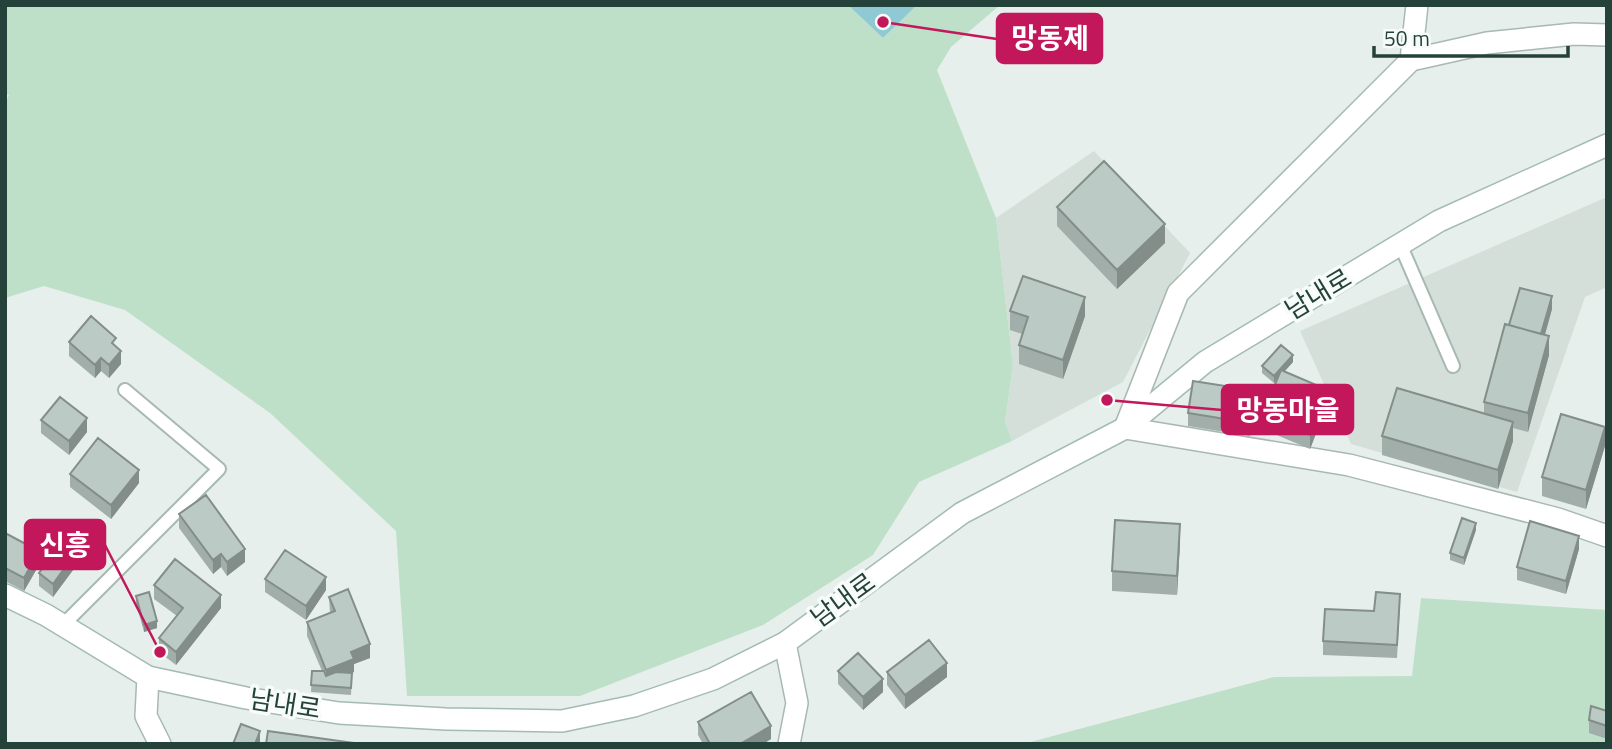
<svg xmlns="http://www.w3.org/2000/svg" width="1612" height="749" viewBox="0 0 1612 749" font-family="'Titillium Web','Noto Sans KR',sans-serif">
  <rect width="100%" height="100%" fill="#e6efeb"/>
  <path fill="#d4dfda" d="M1094 151 1190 253 1123 382 1012 441 1005 423 1013 365 996 218Z
    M1607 197V287L1585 297 1517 492 1351 444 1300 331Z"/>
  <path fill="#bfe0c8" d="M5 5H848L883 38 917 5H1000L951 47 937 70 996 218 1013 365 1005 422 1012 441 919 482 873 555 763 625 580 696H407L396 531 270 413 125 310 44 286 5 298V103L9 95 5 94Z
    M1421 598 1607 610V744H1023L1274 677 1412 676Z"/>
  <path fill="#8ec9d4" d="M848 5H917L883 38Z"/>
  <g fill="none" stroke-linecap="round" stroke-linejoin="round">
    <g stroke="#a8b8b2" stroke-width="16">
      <path id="lane" d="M1400 244 1453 366
        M63 625 219 469 125 390"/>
    </g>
    <g stroke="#a8b8b2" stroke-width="24">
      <path id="street" d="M1417 5 1411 60 1487 43 1574 34 1607 35
        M1411 60 1178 293 1125 428 1349 465 1558 519 1607 536
        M785 643 797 703 789 744
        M148 677 146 716 160 744"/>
    </g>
    <g stroke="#a4bbb3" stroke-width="24">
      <path id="secondary" d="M5 595 46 615 148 677 246 698 339 713 446 719 562 721 634 706 713 679 785 643 962 513 1125 428 1205 362 1439 221 1607 145"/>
    </g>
    <use href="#lane" stroke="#fff" stroke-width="12"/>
    <use href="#street" stroke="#fff" stroke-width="21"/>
    <use href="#secondary" stroke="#fff" stroke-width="21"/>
  </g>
  <path fill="#a1aea9" d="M1057 207 1165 243 1117 289 1057 226Z
    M1552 309 1545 335 1549 355 1528 432 1513 428V441L1498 489 1382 455V436L1484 414V402L1509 325Z
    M1010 311 1085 316 1063 379 1019 364V345L1022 334 1010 330Z
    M69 342 116 346 121 364 109 378 101 371 95 378 69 356Z
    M1293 362 1284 372 1328 403 1310 449 1262 429V416L1277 379 1274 383 1262 373V366Z
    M1232 399 1253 416 1250 436 1188 426V413Z
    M41 420 87 432 69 455 41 433Z
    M1605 446 1586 509 1542 496V477Z
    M70 474 139 483 111 519 70 487Z
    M179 514 245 562 227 576 221 567 213 574 179 528Z
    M1476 530 1464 565 1450 560V553Z
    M5 533 39 565 24 591 5 581Z
    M1180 543 1177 595 1112 591V571Z
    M1579 549 1566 594 1517 580V567Z
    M79 562 53 597 39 586V573Z
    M265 579 326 590 306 620 265 592Z
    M154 585 221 608 176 665 159 652V638L177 616 154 599Z
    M136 596 157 628 144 632 136 603Z
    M329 597 370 658 354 664V672L351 673H352L351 695 311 692 312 671H322L307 636V622L330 613Z
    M1400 607 1397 658 1323 655V641L1374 611Z
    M838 671 883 692 863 710 838 684Z
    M887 672 947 677 905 709 887 685Z
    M1607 711V739L1589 733V720Z
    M698 722 771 739 763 744H703L698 735Z"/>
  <path fill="#838d89" d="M1165 224V243L1117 289V270Z
    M1552 296V309L1541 348V335Z
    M1085 297V316L1063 379V360Z
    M1549 336V355L1528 432V413Z
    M121 351V364L109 378V365Z
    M1293 355V362L1274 383V376Z
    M101 358V371L95 378V365Z
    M1328 390V403L1310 449V435Z
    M1253 402V416L1250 436V423Z
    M87 418V432L69 455V441Z
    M1513 422V441L1498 489V470Z
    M1605 427V446L1586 509V490Z
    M139 470V483L111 519V505Z
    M1476 523V530L1464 565V558Z
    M1180 524V543L1177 595V576Z
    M1579 536V549L1566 594V581Z
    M79 548V562L53 597V584Z
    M245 549V562L227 576V562Z
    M39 551V565L24 591V578Z
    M221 554V567L213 574V560Z
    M326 577V590L306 620V606Z
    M221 595V608L176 665V652Z
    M157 621V628L144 632V625Z
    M370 644V658L354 664V672L326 683V670L351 652Z
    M947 663V677L905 709V695Z
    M883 679V692L863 710V697Z
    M771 726V739L763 744H740Z
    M260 731V744H255Z"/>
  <path fill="#bbcac4" stroke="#838d89" stroke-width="2" d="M1104 161 1165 224 1117 270 1057 207Z
    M1023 276 1085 297 1063 360 1019 345 1028 317 1010 311Z
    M1520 288 1552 296 1541 334 1509 325Z
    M91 316 116 338 112 343 121 351 109 365 101 358 95 365 69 342Z
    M1505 324 1549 336 1528 413 1484 402Z
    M1281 345 1293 355 1274 376 1262 366Z
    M1281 370 1328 390 1310 435 1262 416Z
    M1193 381 1232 387 1230 399 1253 402 1250 423 1188 413Z
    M1397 388 1513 422 1498 470 1382 436Z
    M60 397 87 418 69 441 41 420Z
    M1561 414 1605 427 1586 490 1542 477Z
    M98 438 139 470 111 505 70 474Z
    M206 495 245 549 227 562 221 554 213 560 179 514Z
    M1462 518 1476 523 1464 558 1450 553Z
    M1115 520 1180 524 1177 576 1112 571Z
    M1530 521 1579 536 1566 581 1517 567Z
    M5 533 39 551 24 578 5 568Z
    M65 538 79 548 53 584 39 573Z
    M285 550 326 577 306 606 265 579Z
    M175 559 221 595 176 652 159 638 183 608 154 585Z
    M348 589 370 644 351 652 354 659 326 670 307 622 335 611 329 597Z
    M149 592 157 621 144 625 136 596Z
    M1376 592 1400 594 1397 645 1323 641 1325 609 1374 611Z
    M929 640 947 663 905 695 887 672Z
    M858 653 883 679 863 697 838 671Z
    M312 671H324L326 676 336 672 352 673 351 688 311 685Z
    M751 692 771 726 740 744H710L698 722Z
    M1591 706 1607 711V726L1589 720Z
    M241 724 260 731 255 744H233Z
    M268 731 361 744H266Z"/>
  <g text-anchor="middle" stroke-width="7" stroke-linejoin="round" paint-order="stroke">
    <g font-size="26" fill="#24423a" stroke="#f7fbf9">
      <text transform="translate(1318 294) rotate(-31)" y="9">남내로</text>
      <text transform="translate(843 600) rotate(-36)" y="9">남내로</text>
      <text transform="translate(285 704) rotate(9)" y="9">남내로</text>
    </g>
  </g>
  <path fill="none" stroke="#c2185b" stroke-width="2.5" d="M883 22L997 39M1107 400L1222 410M160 652L105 545"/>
  <g fill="#c2185b" stroke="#f7fbf9" stroke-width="2.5">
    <circle cx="883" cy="22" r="7"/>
    <circle cx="1107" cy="400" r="7"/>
    <circle cx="160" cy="652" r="7"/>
  </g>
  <g fill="#c2185b" stroke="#c2185b" stroke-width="2.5">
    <rect x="997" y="14" width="105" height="49" rx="7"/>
    <rect x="1222" y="385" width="131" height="49" rx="7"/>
    <rect x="25" y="520" width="80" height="49" rx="7"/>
  </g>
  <g font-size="28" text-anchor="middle" font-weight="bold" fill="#fff">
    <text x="1050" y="48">망동제</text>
    <text x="1288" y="420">망동마을</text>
    <text x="65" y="555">신흥</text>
  </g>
  <rect width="1612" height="749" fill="none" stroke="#24423a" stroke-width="14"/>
  <path d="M1374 46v10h194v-10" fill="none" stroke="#24423a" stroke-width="3.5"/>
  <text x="1384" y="46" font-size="21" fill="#24423a" stroke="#f7fbf9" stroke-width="5" paint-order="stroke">50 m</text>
</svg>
